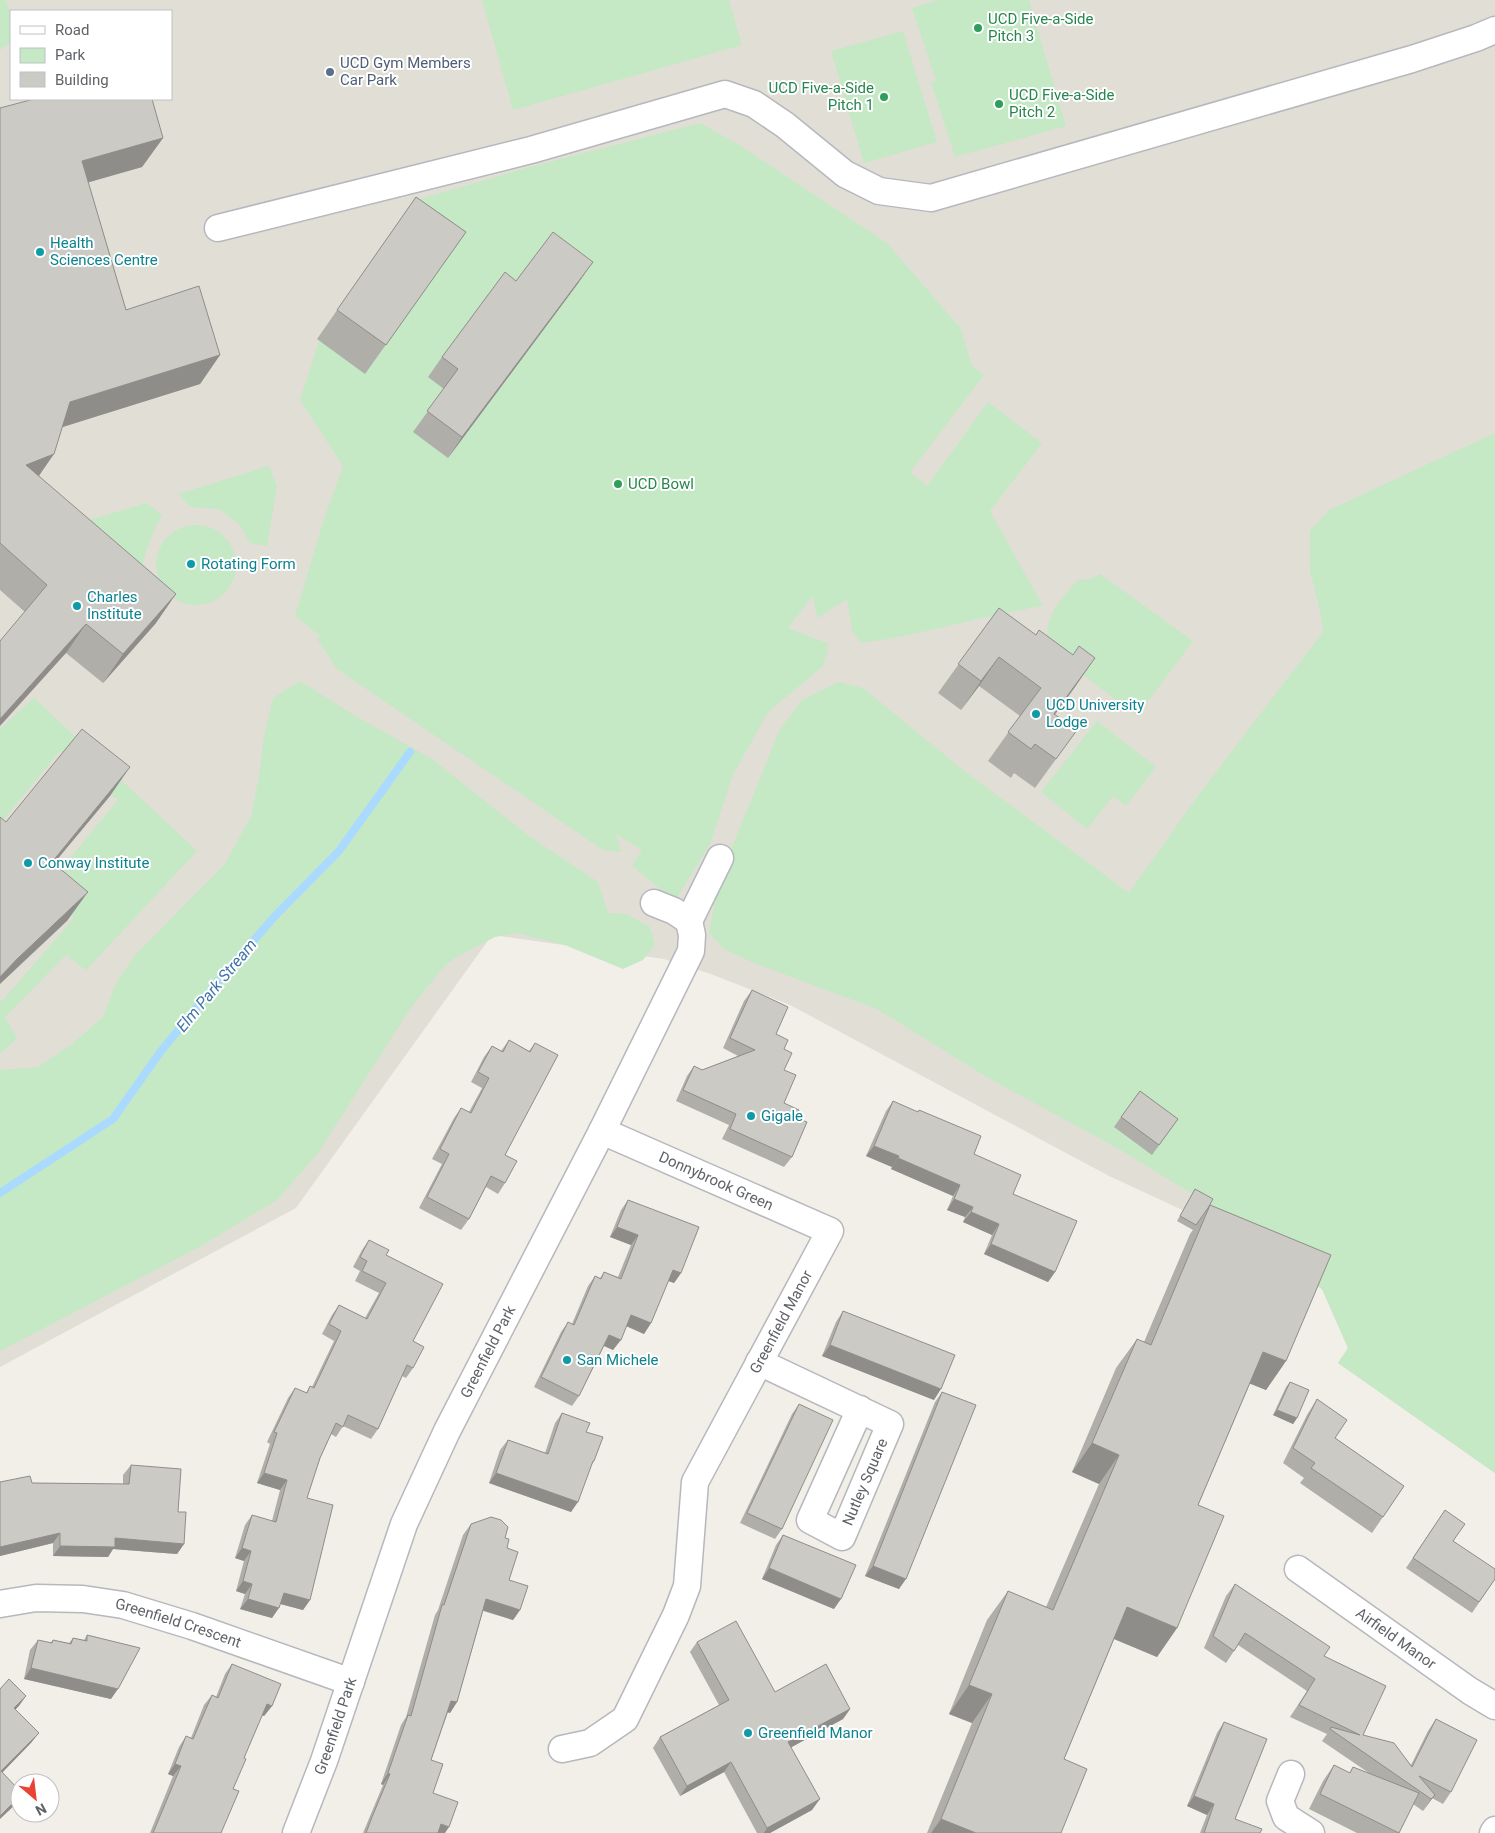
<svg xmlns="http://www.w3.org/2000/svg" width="1495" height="1833" viewBox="0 0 1495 1833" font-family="Roboto,sans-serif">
  <rect width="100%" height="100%" fill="#f1efe8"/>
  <path fill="#e1ded6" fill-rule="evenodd" d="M0 0H1495V1473L1338 1363 1348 1348 1322 1289 1232 1233 1109 1176 790 1005 708 973 664 959 492 935 296 1208 0 1367ZM11 11H171V99H11Z"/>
  <path fill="#c5e8c5" d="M0 0H6L11 17V42L0 50Z
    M482 0H729L742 45 513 110Z
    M938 0H1029L1066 126 955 157 931 82 936 81 912 8Z
    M903 31 937 142 864 163 831 51Z
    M700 123 739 145 887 243 961 329 972 366 984 375 910 472 927 486 988 402 1042 443 990 511 1043 606C982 616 922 635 861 643L852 631 847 599 817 618 813 596 788 628 829 644 823 666 768 712 732 777 711 842 675 901 632 866 642 850 616 834 621 852 603 850 337 669 317 639 320 636 295 616 324 519 343 466 300 400 319 341 413 201 519 170Z
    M1495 433V1473L1338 1363 1348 1348 1322 1289 1232 1233 1209 1204 1119 1149 990 1079 877 1009 754 963 724 949 709 933 719 879 780 729 802 700 838 682 863 688 963 770 1129 893 1200 793 1323 632 1320 610 1310 571V531L1329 510Z
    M269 466 277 486 267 546 250 543 239 524 219 509 191 507 178 494Z
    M147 503 162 515C150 537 144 553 141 578L79 523Z
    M156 565a40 40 0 1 1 80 0a40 40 0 1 1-80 0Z
    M1100 574 1193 641 1137 716 1043 644C1049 635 1046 632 1049 622 1054 605 1066 593 1078 580L1090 579Z
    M300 681 354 715 432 759 529 836 598 882 608 913 626 914 650 927 655 945 643 960 623 969 565 945 516 933 495 937 458 956 444 966 410 1009 318 1153 277 1200 201 1246 0 1351V1070L38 1067 72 1044 103 1017 116 983 135 955 225 864 251 816 259 776 264 737 273 698Z
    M34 698 197 851 86 970 66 955 5 1017 17 1038 0 1054V1001H2L74 918 42 892 118 800 60 751 0 824V729Z
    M1097 721 1156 767 1126 806 1113 796 1087 829 1041 792Z"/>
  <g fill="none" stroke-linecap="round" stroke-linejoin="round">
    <path stroke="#aadaff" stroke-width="8" d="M0 1193 113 1119 161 1051 222 977 275 916 339 851 410 752"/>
    <g stroke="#b5b8bc" stroke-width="29">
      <g id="minor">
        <path d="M218 228 531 150 725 94 754 104 785 125 845 174 879 191 931 198 1412 59 1476 38 1495 30"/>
        <path d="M689 921 720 858"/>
        <path d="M759 1362 890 1424 842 1537 810 1520 860 1409"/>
        <path id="s1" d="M1298 1569 1470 1691 1495 1706"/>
        <path id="s2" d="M0 1604 36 1598 83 1599 123 1605 192 1626 351 1682"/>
        <path id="s3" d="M562 1749 590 1743 625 1719 676 1615 687 1586 695 1482 830 1231 602 1131"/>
        <path d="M1291 1774 1280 1801 1286 1817 1311 1833"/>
        <path id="s4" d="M296 1833 324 1761 404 1524 447 1431 602 1131 691 951 692 935 689 921 674 911 654 903"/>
        <path d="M1493 1833 1495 1830"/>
      </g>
    </g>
    <use href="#minor" stroke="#fff" stroke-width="26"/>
  </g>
  <path fill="#afaea9" d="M0 108 163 138 142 167 88 182 126 310 220 355 200 384 62 427 39 476 156 623 103 683 66 653 25 612 0 590Z
    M416 197 466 232 365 374 317 339Z
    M516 281 579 282 448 458 413 432 444 389 428 377 442 357Z
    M999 608 1075 687 1055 714 1056 759 1035 788 1014 773 1011 778 988 761 1020 716 979 686 961 710 938 693Z
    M752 990 784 1049V1103L796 1118 792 1157 784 1167 722 1139 729 1125 676 1101 687 1076 694 1066 702 1070 738 1056 723 1048 744 1001Z
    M509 1040 529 1051 535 1043 505 1155V1183L498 1194 486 1187 469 1219 461 1230 419 1208 442 1164 432 1159 454 1118 461 1108 469 1112 482 1088 471 1082 484 1057 492 1046 501 1051Z
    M893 1101 974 1154 1013 1194 1055 1272 1048 1282 984 1254 992 1235 963 1222 965 1217 947 1210 953 1196 891 1169 892 1167 866 1156 886 1111Z
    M1121 1117 1178 1119 1152 1155 1114 1127Z
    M1195 1189 1208 1208 1210 1205 1286 1361 1266 1390 1250 1383 1198 1505 1177 1628 1157 1657 1114 1639 1064 1759 1061 1833H927L972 1723 949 1714 987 1620 1008 1591 1046 1607 1099 1484 1072 1472 1116 1368 1137 1339 1144 1342 1190 1234 1193 1230 1177 1221Z
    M628 1200 681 1273 674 1283 668 1281 651 1323 644 1334 626 1326 613 1350 604 1346 579 1396 572 1406 534 1387 561 1332 568 1322 572 1324 588 1286 595 1276 600 1278 604 1272 618 1277 631 1245 610 1237 621 1210Z
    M369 1240 386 1255 413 1341V1368L406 1378 402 1376 378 1429 371 1439 343 1426 336 1437 331 1434 320 1458 307 1498 310 1600 303 1610 280 1604 272 1618 240 1609 245 1594 236 1591 244 1561 235 1558 245 1525 252 1515 272 1521 280 1490 257 1483 270 1444 267 1442 288 1398 295 1388 306 1393 310 1386 312 1387 334 1341 322 1334 332 1315 339 1305 365 1318 379 1293 355 1281 360 1271 353 1267 362 1250Z
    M843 1311 934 1400 822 1356 836 1322Z
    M1290 1382 1297 1418 1293 1424 1273 1415 1286 1387Z
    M942 1392 899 1589 865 1576 935 1402Z
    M1317 1399 1335 1438 1404 1486 1372 1533 1300 1483 1304 1478 1283 1463 1307 1415Z
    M799 1404 782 1529 775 1539 740 1523 792 1414Z
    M562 1413 586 1432 594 1461 591 1466 571 1512 489 1483 500 1450 508 1440 545 1453 555 1423Z
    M131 1465 178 1512 184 1544 177 1554 113 1549 108 1557 53 1556V1543L0 1556V1482L32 1483 123 1484V1475Z
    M1445 1510 1453 1541 1495 1579 1472 1613 1406 1568Z
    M471 1524 505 1538 507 1548 509 1580 520 1610 513 1620 483 1611 457 1702 450 1713 448 1712 431 1760 433 1793 445 1833H363L383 1785 381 1784 401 1725 406 1717 435 1615 438 1610 463 1535Z
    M783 1535 834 1609 762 1579 776 1545Z
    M1235 1584 1324 1656 1363 1735 1411 1765 1428 1731 1436 1719 1451 1792 1443 1804 1432 1798 1423 1811 1413 1804 1399 1833H1357L1309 1809 1323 1781 1334 1765 1349 1773 1353 1767 1369 1773 1322 1741 1327 1734 1290 1717 1307 1691 1238 1645 1226 1663 1204 1648 1226 1596Z
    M87 1635 111 1699 24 1679 30 1650 38 1640 50 1643 53 1640 69 1643 73 1638 84 1640Z
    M697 1642 775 1692 850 1709 843 1719 791 1747 812 1810 770 1833H757L724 1772 680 1796 653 1748 660 1737 719 1705 690 1652Z
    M232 1664 272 1706 264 1716 262 1715 244 1758 233 1789 221 1833H150L173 1776 168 1774 179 1747 186 1736 191 1738 204 1705 212 1695 216 1697 225 1674Z
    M1224 1722 1235 1819 1260 1833H1200L1207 1815 1187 1806 1217 1733Z"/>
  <path fill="#8f8d8a" d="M163 138 142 167 62 190 82 161Z
    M593 262 579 282 448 458 462 437Z
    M220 355 200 384 50 431 70 402Z
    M54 454 34 483 26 465Z
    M176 594 156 623 103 683 123 654Z
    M86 624 66 653 0 726V719Z
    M999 657 979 686 961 710 981 681Z
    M1095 658 1075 687 1034 743 1054 714Z
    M130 767 110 796 31 891 52 862Z
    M88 892 67 921 0 984V977L17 959Z
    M874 1146 899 1156 892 1167 866 1156Z
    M898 1158 960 1185 953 1196 891 1169Z
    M954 1199 973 1207 965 1217 947 1210Z
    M971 1212 999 1224 992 1235 963 1222Z
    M617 1227 638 1235 631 1245 610 1237Z
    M991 1244 1055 1272 1048 1282 984 1254Z
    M673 1270 681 1273 674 1283 666 1280Z
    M631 1315 651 1323 644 1334 624 1325Z
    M609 1335 621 1340 613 1350 602 1345Z
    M830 1345 941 1389 934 1400 822 1356Z
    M1263 1352 1286 1361 1266 1390 1243 1381Z
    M1277 1410 1297 1418 1293 1424 1273 1415Z
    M1092 1443 1119 1455 1099 1484 1072 1472Z
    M264 1473 287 1480 280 1490 257 1483Z
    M496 1473 578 1502 571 1512 489 1483Z
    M60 1533 53 1543 0 1556V1547Z
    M115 1538 184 1544 177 1554 113 1549 108 1557 53 1556 60 1546Z
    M242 1548 251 1551 244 1561 235 1558Z
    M873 1566 906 1579 899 1589 865 1576Z
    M769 1568 841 1599 834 1609 762 1579Z
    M243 1581 252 1584 245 1594 236 1591Z
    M284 1593 310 1600 303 1610 277 1603Z
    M248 1599 279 1608 272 1618 240 1609Z
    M486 1599 520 1610 513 1620 479 1609Z
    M1127 1607 1177 1628 1157 1657 1107 1636Z
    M31 1668 118 1689 111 1699 24 1679Z
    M969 1685 992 1694 972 1723 949 1714Z
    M26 1696 19 1706 6 1719 14 1708Z
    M451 1701 457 1702 450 1713 444 1711Z
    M267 1704 272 1706 264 1716 259 1714Z
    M850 1709 843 1719 781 1753 788 1742Z
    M39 1733 31 1743 0 1775V1772Z
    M731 1762 724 1772 680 1796 687 1786Z
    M175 1764 181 1766 173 1776 168 1774Z
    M388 1773 390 1774 383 1785 381 1784Z
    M1435 1795 1423 1811 1431 1799Z
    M20 1796V1798L16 1804 0 1819V1816Z
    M1194 1796 1214 1804 1207 1815 1187 1806Z
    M820 1799 812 1810 770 1833H764L767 1828Z
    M941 1819 976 1833H931Z
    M441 1824 449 1827 445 1833H434Z"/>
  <path fill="#cccac5" stroke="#8f8d8a" d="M34 99H152L163 138 82 161 126 310 199 286 220 355 70 402 54 454 26 465 176 594 123 654 86 624 0 719V641L47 585 0 543V108Z
    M416 197 466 232 386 345 337 310Z
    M553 232 593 262 462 437 427 411 458 369 442 357 505 272 516 281Z
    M999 608 1036 635 1039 630 1073 655 1079 646 1095 658 1054 714 1077 730 1056 759 1035 744 1031 749 1008 732 1041 688 999 657 981 681 958 664Z
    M82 729 130 767 52 862 88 892 17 959 0 977V817L6 822Z
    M752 990 788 1007 776 1034 788 1040 784 1049 792 1053 784 1070 796 1075 784 1103 799 1110 796 1118 807 1122 792 1157 730 1129 736 1114 683 1090 694 1066 702 1070 755 1050 730 1038Z
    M509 1040 530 1052 535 1043 558 1055 505 1155 517 1161 505 1183 491 1176 469 1219 427 1197 449 1154 440 1149 461 1108 471 1113 489 1078 478 1072 492 1046 503 1052Z
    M1140 1091 1178 1119 1159 1145 1121 1117Z
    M893 1101 918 1112 919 1110 981 1136 974 1154 1021 1175 1013 1194 1077 1221 1055 1272 991 1244 999 1224 971 1212 973 1207 954 1199 960 1185 898 1158 899 1156 874 1146Z
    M1195 1189 1213 1199 1208 1208 1196 1225 1180 1216Z
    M628 1200 699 1227 681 1273 673 1270 651 1323 631 1315 621 1340 609 1335 579 1396 541 1377 568 1322 574 1325 595 1276 601 1279 604 1272 621 1279 638 1235 617 1227Z
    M1210 1205 1331 1255 1286 1361 1263 1352 1198 1505 1224 1516 1177 1628 1127 1607 1064 1759 1087 1769 1061 1833H976L941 1819 992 1694 969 1685 1008 1591 1053 1610 1119 1455 1092 1443 1137 1339 1151 1345Z
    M369 1240 389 1250 386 1255 443 1284 413 1341 424 1347 413 1368 407 1365 378 1429 348 1415 343 1427 336 1423 320 1458 307 1498 333 1505 310 1600 284 1593 279 1608 248 1599 252 1584 243 1581 251 1551 242 1548 252 1515 276 1522 287 1480 264 1473 277 1433 274 1432 295 1388 307 1393 310 1386 314 1388 341 1331 329 1324 339 1305 367 1319 386 1283 362 1271 367 1261 360 1257Z
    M843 1311 955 1355 941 1389 830 1345Z
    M1290 1382 1309 1390 1297 1418 1277 1410Z
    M942 1392 976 1405 906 1579 873 1566Z
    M1317 1399 1347 1420 1335 1438 1404 1486 1383 1517 1311 1468 1315 1463 1293 1448Z
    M799 1404 833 1420 782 1529 747 1513Z
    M562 1413 590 1423 586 1432 603 1437 594 1461H593L578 1502 496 1473 508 1440 548 1454Z
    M131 1465 181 1469 178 1512H186L184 1544 115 1538V1547L60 1546V1533L0 1547V1482L30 1476 32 1483 129 1484Z
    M1445 1510 1465 1524 1453 1541 1495 1569V1579L1479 1602 1413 1558Z
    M491 1517 501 1520 508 1527 505 1538 509 1539 507 1548 518 1552 509 1580 528 1586 520 1610 486 1599 457 1702 451 1701 431 1760 443 1764 433 1793 458 1802 449 1827 441 1824 438 1833H366L372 1817 390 1774 388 1773 408 1715 411 1716 442 1605H444L471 1524Z
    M783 1535 856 1565 841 1599 769 1568Z
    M1235 1584 1330 1647 1324 1656 1386 1686 1363 1735 1394 1743 1412 1767 1436 1719 1477 1740 1451 1792 1419 1776 1435 1795 1431 1799 1330 1729 1331 1727 1360 1735 1299 1705 1315 1679 1245 1633 1234 1651 1213 1636Z
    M736 1621 775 1692 826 1664 850 1709 788 1742 820 1799 767 1828 731 1762 687 1786 660 1737 729 1700 697 1642Z
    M87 1635 140 1648 118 1689 31 1668 38 1640 52 1643 53 1640 71 1644 73 1638 87 1641Z
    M232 1664 281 1684 272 1706 267 1704 244 1758 246 1759 233 1789 239 1791 221 1833H153L181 1766 175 1764 186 1736 193 1739 212 1695 218 1698Z
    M9 1679 26 1696 14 1708 39 1733 1 1771 20 1791V1796L0 1816V1689Z
    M1224 1722 1267 1739 1235 1819 1262 1829 1260 1833H1204L1214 1804 1194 1796Z
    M1334 1765 1350 1773 1353 1767 1419 1793 1399 1833 1320 1794Z"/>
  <g fill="#2e9e5b" stroke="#fff" stroke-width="2">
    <circle cx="978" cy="28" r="5"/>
    <circle cx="884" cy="97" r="5"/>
    <circle cx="999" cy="104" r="5"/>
    <circle cx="618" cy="484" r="5"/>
  </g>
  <circle fill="#5c6f8a" stroke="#fff" stroke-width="2" cx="330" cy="72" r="5"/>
  <g fill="#0f9aa8" stroke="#fff" stroke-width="2">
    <circle cx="40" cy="252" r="5"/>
    <circle cx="191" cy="564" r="5"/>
    <circle cx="77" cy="606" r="5"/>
    <circle cx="1036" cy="714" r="5"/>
    <circle cx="28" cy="863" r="5"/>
    <circle cx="751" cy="1116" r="5"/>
    <circle cx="567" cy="1360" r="5"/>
    <circle cx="748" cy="1733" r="5"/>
  </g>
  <g text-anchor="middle" stroke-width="4" stroke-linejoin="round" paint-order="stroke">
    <g font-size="15" fill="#27864d" stroke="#fff" text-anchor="start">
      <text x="988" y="24">UCD Five-a-Side<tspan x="988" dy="17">Pitch 3</tspan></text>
      <text x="874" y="93" text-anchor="end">UCD Five-a-Side<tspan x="874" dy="17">Pitch 1</tspan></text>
      <text x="1009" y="100">UCD Five-a-Side<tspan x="1009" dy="17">Pitch 2</tspan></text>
      <text x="628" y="489">UCD Bowl</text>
    </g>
    <g font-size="15" fill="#4e5e75" stroke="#fff" text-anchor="start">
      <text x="340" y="68">UCD Gym Members<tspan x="340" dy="17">Car Park</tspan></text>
    </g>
    <g font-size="15" fill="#0d838f" stroke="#fff" text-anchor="start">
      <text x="50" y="248">Health<tspan x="50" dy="17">Sciences Centre</tspan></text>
      <text x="201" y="569">Rotating Form</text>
      <text x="87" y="602">Charles<tspan x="87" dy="17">Institute</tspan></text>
      <text x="1046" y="710">UCD University<tspan x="1046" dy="17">Lodge</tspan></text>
      <text x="38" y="868">Conway Institute</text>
      <text x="761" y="1121">Gigale</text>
      <text x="577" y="1365">San Michele</text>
      <text x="758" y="1738">Greenfield Manor</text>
    </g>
    <g font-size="15" fill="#5f6368" stroke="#fff">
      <text transform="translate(716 1181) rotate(24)" y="5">Donnybrook Green</text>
      <text dy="5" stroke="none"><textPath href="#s3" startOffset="504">Greenfield Manor</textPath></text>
      <text dy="5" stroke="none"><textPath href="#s4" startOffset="519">Greenfield Park</textPath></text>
      <text transform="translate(865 1482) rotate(-67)" y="5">Nutley Square</text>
      <text dy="5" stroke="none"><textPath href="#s2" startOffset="182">Greenfield Crescent</textPath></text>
      <text dy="5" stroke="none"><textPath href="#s1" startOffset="120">Airfield Manor</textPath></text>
      <text dy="5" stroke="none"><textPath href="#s4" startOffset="114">Greenfield Park</textPath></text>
    </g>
    <g font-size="16" font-style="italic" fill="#4174aa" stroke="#fff">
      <text transform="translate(216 985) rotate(-50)" y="6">Elm Park Stream</text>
    </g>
  </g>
  <rect x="10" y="10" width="162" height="90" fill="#ffffff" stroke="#bfc1c3"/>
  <rect x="20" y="26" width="25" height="8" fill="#ffffff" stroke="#bfc1c3"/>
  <text x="55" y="35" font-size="15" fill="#5f6368">Road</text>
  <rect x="20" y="48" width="25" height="15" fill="#c5e8c5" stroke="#bfc1c3"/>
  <text x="55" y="60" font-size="15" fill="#5f6368">Park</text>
  <rect x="20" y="72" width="25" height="15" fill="#cccac5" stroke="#bfc1c3"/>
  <text x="55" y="85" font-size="15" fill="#5f6368">Building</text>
  <g transform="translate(35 1798) rotate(152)"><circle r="24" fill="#ffffff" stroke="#bfc1c3"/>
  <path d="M0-4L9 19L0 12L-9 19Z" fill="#ea4335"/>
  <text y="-8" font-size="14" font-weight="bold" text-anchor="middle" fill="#5f6368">N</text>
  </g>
</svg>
